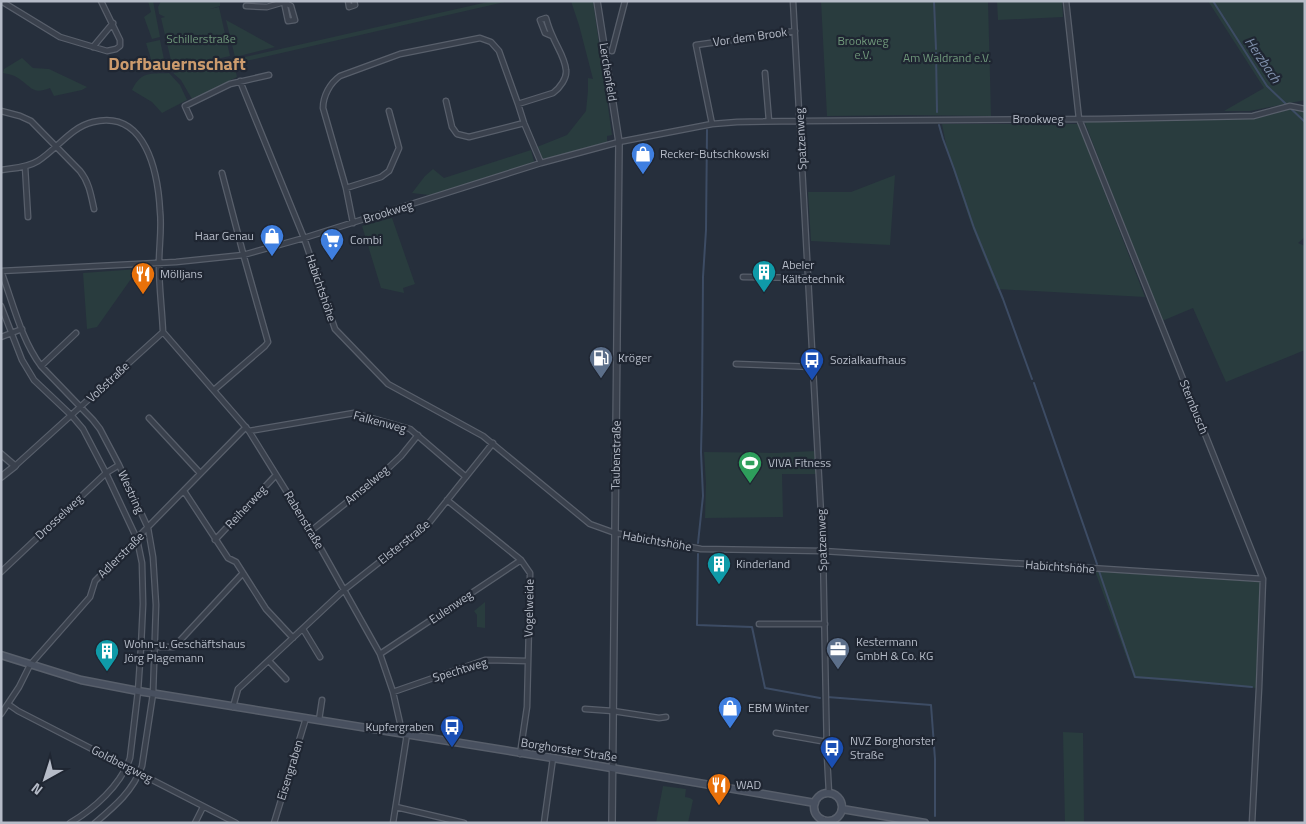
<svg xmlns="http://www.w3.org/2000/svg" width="1306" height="824" viewBox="0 0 1306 824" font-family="'Titillium Web',sans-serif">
  <rect width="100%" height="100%" fill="#262f3c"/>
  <path fill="#293c3e" d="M148 1H153L160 37 152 39 144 17 151 12Z
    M161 1H220V6L210 9 219 7 230 56 173 69 161 18 165 17 159 14 158 7Z
    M492 1H509L237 63 236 59Z
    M571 1H593L612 135 607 136V145L541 163 537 154V147L567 135 586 111 588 91V78L593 79 579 25Z
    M821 1H988L991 116 905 115 827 116Z
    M997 1H1062L1063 17 998 20Z
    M1208 1H1305V100L1250 111H1224L1264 88Z
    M226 20 275 47 235 57Z
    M160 40 166 69H154L146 43Z
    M22 58 33 68 49 69 87 87 82 90 54 96 50 88C32 95 32 87 18 78 14 75 8 74 3 73L4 69Z
    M233 59 237 77 192 99 181 80 173 73Z
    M169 73 180 85 187 100 162 113 152 102 132 90C141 71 150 74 169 73Z
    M1295 108 1305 111V237L1298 243 1305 246V350L1226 382 1193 308 1162 321 1085 123 1086 121 1268 113Z
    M942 124H1078L1145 297 997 289 971 224 948 154Z
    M531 150 535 165 438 196 412 193 425 176 433 169 444 178Z
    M895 175 890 245 811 241 808 192H851Z
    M392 218 415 284 403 288 404 293 381 288 362 226Z
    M138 269 97 327 87 329 83 273Z
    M815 451 817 474H782L783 517 705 518 706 483 704 452 775 453Z
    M1095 571 1261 581 1256 688 1134 678Z
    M485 602V628L477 627V615L474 611Z
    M1063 732 1083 733 1084 823H1065Z
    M663 786 686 789 685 797 690 798 693 800 688 823H656Z"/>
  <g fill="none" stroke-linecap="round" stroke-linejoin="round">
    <path stroke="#3d4c64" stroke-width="2" d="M934 1 936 49
      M1213 1 1267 86 1305 122
      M936 53 937 112
      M939 125 943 139 954 169 974 228 1003 299 1032 379
      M1034 383 1097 564
      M698 543 703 496 701 452 702 411 703 277 706 230 707 130
      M698 554 697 625 752 627 765 688 820 698
      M1099 571 1135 677 1176 680 1252 687
      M827 697 931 705 935 759V816"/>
    <g stroke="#585f6b" stroke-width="7">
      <path id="minor" d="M1 1 60 37 107 51 116 49 120 46V40L101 1
        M348 1 349 7 355 5 354 1
        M793 1 823 551 827 756 829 793
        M1066 1 1079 119 1263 579 1259 688 1252 823
        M246 6 267 7 284 2 291 6 295 20 288 21 284 2V1
        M93 47 113 23
        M612 51 625 1
        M765 73 769 121
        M240 81 304 238 335 329 388 384 483 436 590 524 615 533 701 549 823 551 1263 579
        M446 101 452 127 457 134 469 137 524 123
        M518 104 553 93C560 88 567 78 566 70 565 58 557 47 553 37 550 31 548 25 546 18L540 20 545 33 552 36
        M1 111 20 116 31 121 80 171C89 182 91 195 94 209
        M190 117 185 106 230 84 269 75
        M712 124 696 45 795 31
        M25 166 28 217
        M1 170C13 168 27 168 38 161 57 149 71 127 93 122 146 109 158 173 160 211 162 228 159 246 159 264 159 287 162 309 163 332
        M346 188 381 177 389 171 399 148 389 111
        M353 223 346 188 323 108C323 96 330 83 340 76L400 54 480 38 491 42 499 51 518 104 524 123 541 163
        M1 271 176 262 243 255 304 238 541 163 619 142 712 124 737 122 800 121 1100 119 1253 116 1290 106 1305 109
        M1 271C13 303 21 339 41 366L93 420 100 429 119 465 148 528 153 557 156 605 153 694 142 766C133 791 115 806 95 823
        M743 277 808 278
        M1 306 22 360 34 380 72 416 83 429 106 473 137 539 142 563 143 604 141 647 138 691 130 758C121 785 94 809 70 823
        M163 332 249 431 311 531 380 654 393 692 400 723V733
        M1 337 22 329
        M736 364 814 367
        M41 366 76 333
        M214 390 265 346 268 342 244 257 222 173
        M149 418 200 473
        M249 431 354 413 410 429 466 477
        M15 466 163 332
        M184 491 228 558 236 562 266 609 293 638
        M447 500 521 560 530 573V583L527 707 520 754
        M311 531 382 474 401 456 418 435
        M215 540 276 475
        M1 572 106 473 119 465
        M759 624H825
        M303 629 320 657
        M141 647H174L243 573
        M380 654 521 560
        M269 661 286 679
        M393 692 485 660 528 661
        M8 704 18 711 236 823
        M233 707 238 689 344 590 429 523 493 443
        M585 709 613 711 659 718 666 717
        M1 714 19 687 30 665 90 597 95 581 246 427
        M319 720 322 700
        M776 733 827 742
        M396 807 464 823
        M195 823 203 807
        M274 823 306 718
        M393 823 407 734
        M544 823 553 758
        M823 823V819"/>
    </g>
    <g stroke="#585f6b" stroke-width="8">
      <path id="tertiary" d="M597 1 619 142 612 823
        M1 454 15 466 1 477"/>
    </g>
    <g stroke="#585f6b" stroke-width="9">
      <path id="secondary" d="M1 655 81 680 138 691 553 758 815 803
        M814 807a14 14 0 1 1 28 0a14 14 0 1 1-28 0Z
        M842 809 925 823"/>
    </g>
    <use href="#minor" stroke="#3a414d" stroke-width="4.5"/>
    <use href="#tertiary" stroke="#3a414d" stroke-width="5.5"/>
    <use href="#secondary" stroke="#48505f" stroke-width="6"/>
  </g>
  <defs>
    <g id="shop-pin" transform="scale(1.25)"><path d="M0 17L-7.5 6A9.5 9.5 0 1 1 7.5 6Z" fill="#3f7fe0" stroke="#1f2632"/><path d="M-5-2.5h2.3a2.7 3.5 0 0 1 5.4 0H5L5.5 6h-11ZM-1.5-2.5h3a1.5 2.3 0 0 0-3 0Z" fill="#fff"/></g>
    <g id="supermarket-pin" transform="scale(1.25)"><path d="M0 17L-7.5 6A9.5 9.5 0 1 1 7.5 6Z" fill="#3f7fe0" stroke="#1f2632"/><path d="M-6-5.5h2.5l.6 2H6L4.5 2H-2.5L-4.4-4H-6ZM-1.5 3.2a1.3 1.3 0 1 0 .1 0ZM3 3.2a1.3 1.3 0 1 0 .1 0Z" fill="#fff"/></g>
    <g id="building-pin" transform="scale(1.25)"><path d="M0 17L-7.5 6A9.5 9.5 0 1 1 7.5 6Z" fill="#0f9aa8" stroke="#1f2632"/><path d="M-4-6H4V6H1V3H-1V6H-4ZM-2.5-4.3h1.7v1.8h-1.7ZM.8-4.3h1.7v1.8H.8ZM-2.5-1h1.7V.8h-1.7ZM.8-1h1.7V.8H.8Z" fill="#fff"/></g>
    <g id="restaurant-pin" transform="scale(1.25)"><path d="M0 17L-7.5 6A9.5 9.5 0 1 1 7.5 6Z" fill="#e8710a" stroke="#1f2632"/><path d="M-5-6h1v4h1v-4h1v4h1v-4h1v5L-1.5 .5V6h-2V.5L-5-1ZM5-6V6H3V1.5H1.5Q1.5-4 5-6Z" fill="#fff"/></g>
    <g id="fuel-pin" transform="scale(1.25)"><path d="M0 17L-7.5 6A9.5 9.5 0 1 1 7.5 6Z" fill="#5c6f8a" stroke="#1f2632"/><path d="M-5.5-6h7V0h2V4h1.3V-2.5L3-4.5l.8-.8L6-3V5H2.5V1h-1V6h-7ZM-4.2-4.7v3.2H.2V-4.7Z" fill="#fff"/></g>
    <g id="bus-pin" transform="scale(1.25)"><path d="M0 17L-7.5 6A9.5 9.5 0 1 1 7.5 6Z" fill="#1a4fb4" stroke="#1f2632"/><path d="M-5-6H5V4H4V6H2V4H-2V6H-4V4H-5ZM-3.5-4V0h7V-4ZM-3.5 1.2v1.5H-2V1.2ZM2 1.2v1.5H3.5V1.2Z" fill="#fff"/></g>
    <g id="stadium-pin" transform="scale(1.25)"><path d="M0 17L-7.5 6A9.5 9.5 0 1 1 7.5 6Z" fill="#2e9e5b" stroke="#1f2632"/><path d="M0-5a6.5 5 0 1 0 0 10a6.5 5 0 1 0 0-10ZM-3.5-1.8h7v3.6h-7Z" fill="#fff"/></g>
    <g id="office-pin" transform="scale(1.25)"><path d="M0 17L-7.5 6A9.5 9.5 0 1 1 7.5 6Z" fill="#5c6f8a" stroke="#1f2632"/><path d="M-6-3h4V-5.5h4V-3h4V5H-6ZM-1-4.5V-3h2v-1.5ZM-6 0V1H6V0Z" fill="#fff"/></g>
  </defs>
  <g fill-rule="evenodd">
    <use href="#shop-pin" x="643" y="154"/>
    <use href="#shop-pin" x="272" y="236"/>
    <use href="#supermarket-pin" x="332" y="240"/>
    <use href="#building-pin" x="764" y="272"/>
    <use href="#restaurant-pin" x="143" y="274"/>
    <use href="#fuel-pin" x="601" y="358"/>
    <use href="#bus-pin" x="812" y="360"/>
    <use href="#stadium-pin" x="750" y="463"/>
    <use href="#building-pin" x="719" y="564"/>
    <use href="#office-pin" x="838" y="649"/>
    <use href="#building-pin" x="107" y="651"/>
    <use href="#shop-pin" x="730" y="708"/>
    <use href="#bus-pin" x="452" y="727"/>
    <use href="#bus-pin" x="832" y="748"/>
    <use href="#restaurant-pin" x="719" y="785"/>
  </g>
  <g text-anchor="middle" stroke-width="4.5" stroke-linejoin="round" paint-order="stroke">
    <g font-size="12" fill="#b6bcc8" stroke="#1f2632">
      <text transform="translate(750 37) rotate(-8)" y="4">Vor dem Brook</text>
      <text transform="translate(608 72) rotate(81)" y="4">Lerchenfeld</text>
      <text x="1038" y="123">Brookweg</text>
      <text transform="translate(801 139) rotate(-93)" y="4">Spatzenweg</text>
      <text transform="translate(388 212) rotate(-17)" y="4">Brookweg</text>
      <text transform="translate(321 288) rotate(71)" y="4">Habichtshöhe</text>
      <text transform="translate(108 382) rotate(-43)" y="4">Voßstraße</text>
      <text transform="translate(1194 407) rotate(68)" y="4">Sternbusch</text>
      <text transform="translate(380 422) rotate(15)" y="4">Falkenweg</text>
      <text transform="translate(616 455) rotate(-89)" y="4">Taubenstraße</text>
      <text transform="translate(367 485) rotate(-40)" y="4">Amselweg</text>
      <text transform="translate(131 492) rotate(65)" y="4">Westring</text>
      <text transform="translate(246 507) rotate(-47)" y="4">Reiherweg</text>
      <text transform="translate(59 517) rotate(-43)" y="4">Drosselweg</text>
      <text transform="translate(304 520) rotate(59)" y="4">Rabenstraße</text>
      <text transform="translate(822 540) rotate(-92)" y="4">Spatzenweg</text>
      <text transform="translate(657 541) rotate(10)" y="4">Habichtshöhe</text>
      <text transform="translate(404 542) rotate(-39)" y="4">Elsterstraße</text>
      <text transform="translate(121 555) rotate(-45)" y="4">Adlerstraße</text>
      <text transform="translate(1060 567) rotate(4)" y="4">Habichtshöhe</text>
      <text transform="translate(451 607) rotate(-34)" y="4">Eulenweg</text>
      <text transform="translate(529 608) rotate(-89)" y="4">Vogelweide</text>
      <text transform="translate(460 670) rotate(-17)" y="4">Spechtweg</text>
      <text transform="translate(569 750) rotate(9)" y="4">Borghorster Straße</text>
      <text transform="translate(122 764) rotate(27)" y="4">Goldbergweg</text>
      <text transform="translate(290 770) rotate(-73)" y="4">Eisengraben</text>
    </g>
    <g font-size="12" fill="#6f977a" stroke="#1f2632">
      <text x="201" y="43">Schillerstraße</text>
      <text x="863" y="45">Brookweg<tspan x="863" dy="14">e.V.</tspan></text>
      <text x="947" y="62">Am Waldrand e.V.</text>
    </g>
    <g font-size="12" fill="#b6bcc8" stroke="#1f2632" text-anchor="start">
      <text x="660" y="158">Recker-Butschkowski</text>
      <text x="254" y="240" text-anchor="end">Haar Genau</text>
      <text x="350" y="244">Combi</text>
      <text x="782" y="269">Abeler<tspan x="782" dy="14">Kältetechnik</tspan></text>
      <text x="160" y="278">Mölljans</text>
      <text x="618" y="362">Kröger</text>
      <text x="830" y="364">Sozialkaufhaus</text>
      <text x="768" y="467">VIVA Fitness</text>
      <text x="736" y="568">Kinderland</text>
      <text x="856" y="646">Kestermann<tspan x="856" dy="14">GmbH &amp; Co. KG</tspan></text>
      <text x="124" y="648">Wohn-u. Geschäftshaus<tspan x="124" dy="14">Jörg Plagemann</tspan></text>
      <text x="748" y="712">EBM Winter</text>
      <text x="434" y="731" text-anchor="end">Kupfergraben</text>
      <text x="850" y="745">NVZ Borghorster<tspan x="850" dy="14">Straße</tspan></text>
      <text x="736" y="789">WAD</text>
    </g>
    <g font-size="14" font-style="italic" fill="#8091ad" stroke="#1f2632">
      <text transform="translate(1263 60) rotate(56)" y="5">Herzbach</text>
    </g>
    <g font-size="18" font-weight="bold" fill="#cc9b6d" stroke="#1f2632">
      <text x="177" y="70">Dorfbauernschaft</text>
    </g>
  </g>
  <rect width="1306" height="824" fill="none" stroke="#b6bcc8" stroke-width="5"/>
  <g transform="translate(45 779) rotate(219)" stroke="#1f2632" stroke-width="4" paint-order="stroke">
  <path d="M0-4L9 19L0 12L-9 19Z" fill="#b6bcc8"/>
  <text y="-8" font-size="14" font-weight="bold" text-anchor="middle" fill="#b6bcc8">N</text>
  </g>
</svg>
